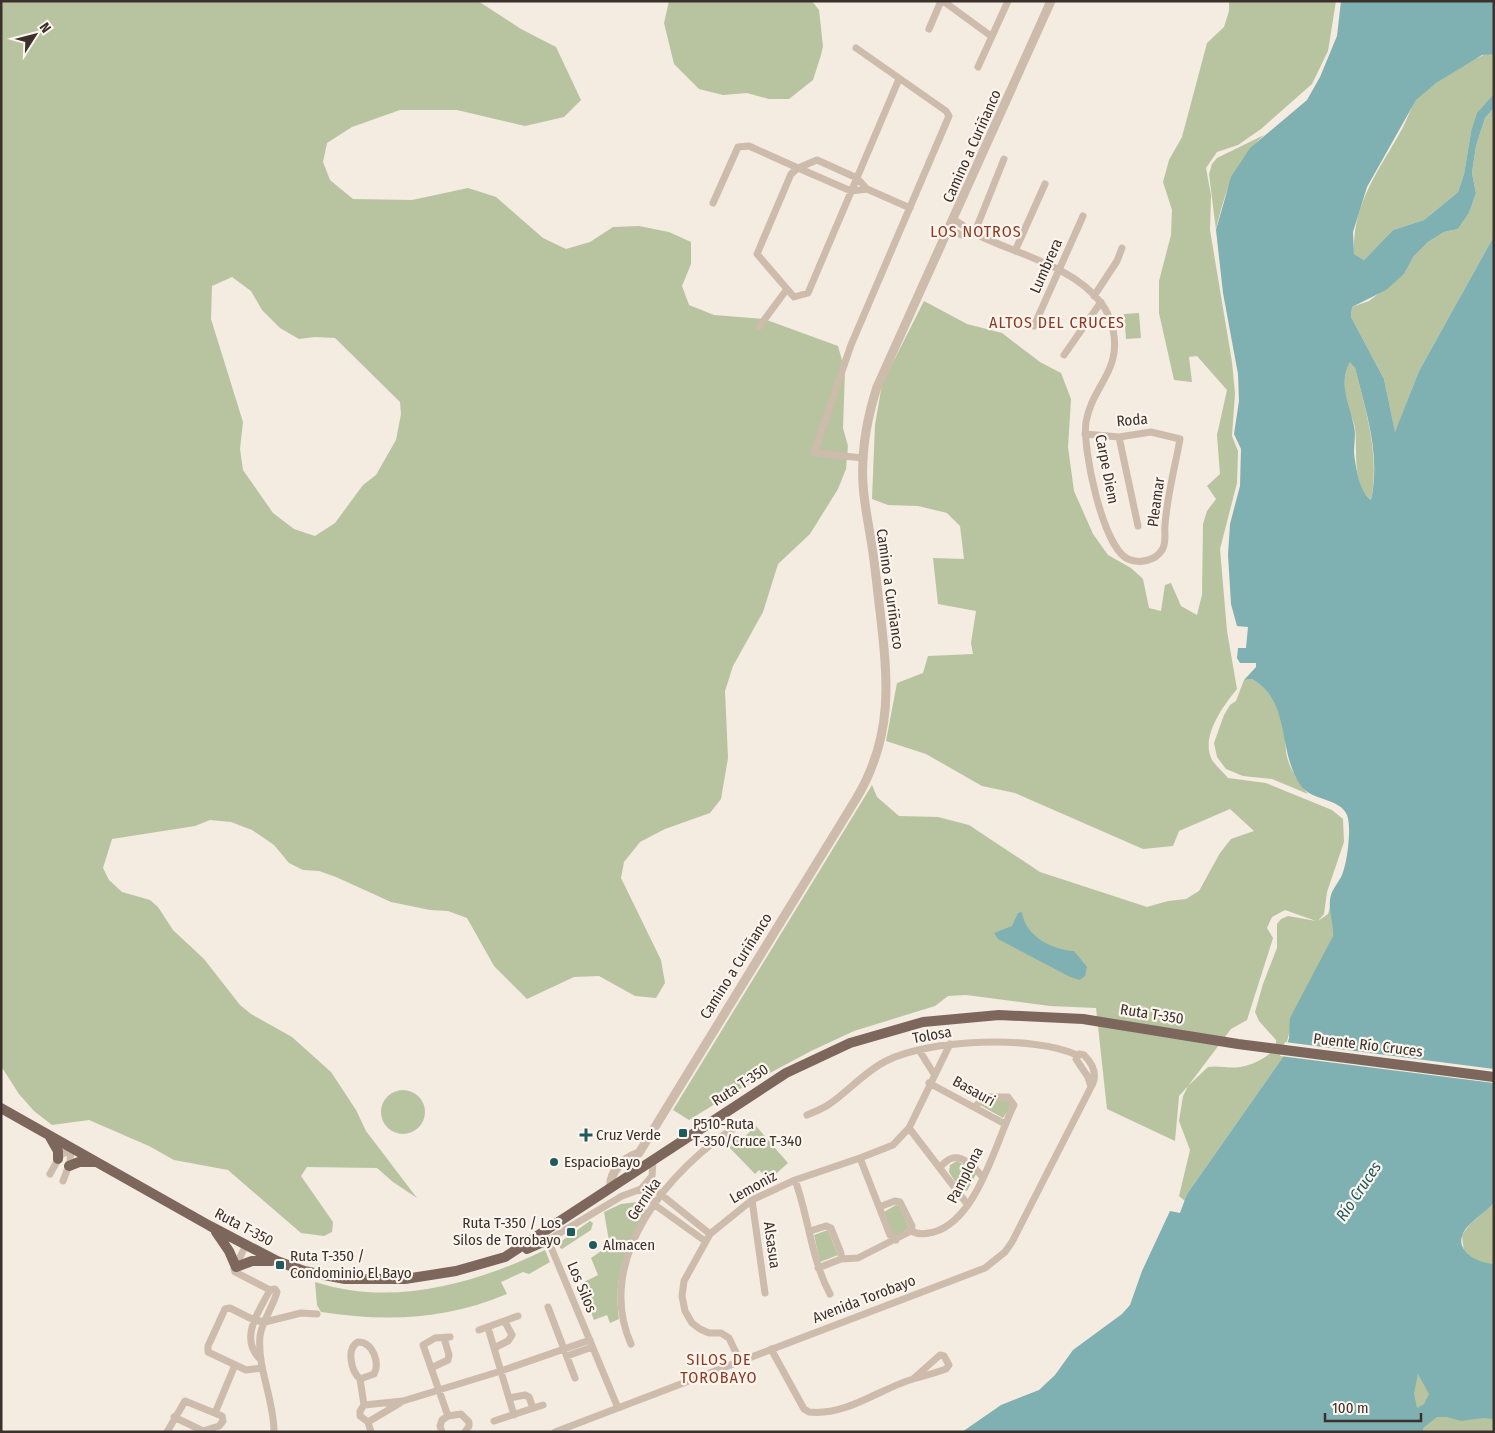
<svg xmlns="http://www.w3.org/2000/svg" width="1495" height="1433" viewBox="0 0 1495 1433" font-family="'Fira Sans Condensed',sans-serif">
  <rect width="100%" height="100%" fill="#f4ebe1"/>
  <path fill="#b8c4a0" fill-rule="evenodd" d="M1 1H478L521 29 556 47 581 100 564 117 525 126 457 110H400L352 127 327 143 323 162 330 180 353 199 412 200 468 188 496 197 543 238 566 249 590 242 613 227 639 226 669 232 691 242V264L682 286 689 305 714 315 764 319 838 346 845 371 843 428 848 446 846 469 838 489 810 534 778 564 763 612 733 666 725 691 728 758 721 799 710 813 665 829 640 842 624 862 621 878 661 960 665 983 656 998 635 996 599 976 574 977 527 999 494 966 467 918 448 911 430 910 391 902 336 877 319 871 303 870 289 863 274 845 252 830 231 822 210 820 195 826 112 839 103 868 109 880 122 892 150 900 158 907 173 930 204 959 240 1005 251 1014 292 1037 331 1072 356 1110 366 1131 417 1198 393 1182 377 1168 307 1167 301 1176 333 1222 332 1232 324 1236 301 1233 228 1170 174 1160 149 1146 89 1120 52 1125 34 1111 19 1094 1 1066ZM232 277 251 291 262 310 280 328 299 339 315 337 335 338 400 402 401 414 396 440 376 475 363 485 335 523 315 536 294 529 273 513 243 470 240 449 243 422 211 319 212 286Z
    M669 1H812L819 10 823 46 821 55 813 80 789 99H769L747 93 723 95 699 89 674 64 664 23Z
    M1229 1H1336L1328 51 1312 84 1261 129 1238 145 1217 152 1206 168 1211 195 1210 230 1232 362 1235 393 1232 436 1238 451 1237 483 1220 549 1227 631 1237 689C1223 706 1200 737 1212 760 1216 766 1223 772 1228 778L1266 783 1332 810 1343 819 1344 842 1327 892 1324 914 1318 921 1328 914 1330 907 1334 925 1333 936 1290 1030 1283 1057 1187 1194 1185 1201 1179 1196 1190 1150 1179 1121 1183 1096 1188 1086 1179 1096 1175 1141 1107 1109 1096 1008 1050 1006 966 995 948 996 935 1006 854 1031 811 1051 736 1091 689 1120 673 1110 872 785 877 797 899 816 938 817 969 825 1040 872 1147 907 1168 901 1186 899 1199 891 1220 853 1231 839 1254 831 1230 809 1179 831 1173 846 1143 849 1015 793 982 786 926 754 886 741 897 683 923 673 928 656 973 654 971 643 976 611 938 604 933 558 964 559 960 526 947 513 918 506 888 505 872 499 875 425 882 384 924 301 967 324 1002 333 1040 362 1061 373 1071 399 1068 447 1074 491 1093 534 1108 555 1131 568 1143 579 1149 608 1161 611 1165 585 1171 583 1181 606 1197 615 1202 595 1203 524 1207 511 1216 499 1207 486 1220 474 1217 435 1227 390 1197 356 1189 357 1192 382 1174 380 1159 313V281L1171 235 1172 210 1163 182 1169 160 1182 137 1207 43 1224 27 1229 11ZM1285 910 1316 921 1288 916 1281 919 1277 924V948L1263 984 1255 1012 1259 1021 1276 1040C1278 1054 1253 1065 1240 1067 1230 1069 1219 1065 1208 1067L1188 1086 1231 1029 1247 1020 1273 938 1267 928 1272 917Z
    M1491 52 1494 54V94L1471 132 1464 174 1458 192 1424 220 1393 230 1364 260 1354 254C1352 203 1379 171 1402 129 1407 120 1410 110 1415 101 1425 87 1475 57 1491 52Z
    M1494 108V236L1419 371 1395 433 1384 379 1351 317 1352 307 1369 301 1404 274 1414 256 1428 242 1444 232 1458 229 1469 213 1476 193 1472 173 1476 146 1485 118Z
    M1264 135C1234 163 1225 191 1216 230L1209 174 1212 164 1217 158Z
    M1139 313 1141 338 1126 339 1124 314Z
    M1350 361 1355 368C1366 412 1380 454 1371 500 1351 484 1358 451 1355 428 1354 420 1349 413 1347 406 1343 391 1343 375 1350 361Z
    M1252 679C1270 689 1280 709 1284 730 1286 738 1285 748 1287 757 1291 771 1299 783 1308 794L1272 779 1243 776 1226 769 1217 757 1214 743 1224 715 1230 705 1236 701 1244 680Z
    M381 1112a22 22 0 1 1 44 0a22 22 0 1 1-44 0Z
    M1007 1099 1012 1105 1003 1118 980 1105 982 1100Z
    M756 1126 788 1163 769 1180 759 1170 755 1174 726 1144 734 1136 740 1141Z
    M957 1161 974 1170 976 1174 967 1191 959 1188 949 1172 950 1165Z
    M637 1202 646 1210C626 1251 613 1272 619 1319L610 1323 607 1315 594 1320 580 1284 598 1275 591 1258 604 1249 603 1246 609 1241 604 1212 621 1204Z
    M1494 1203V1432H1411V1390L1471 1257 1464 1253 1462 1235 1470 1224Z
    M896 1205 899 1206 909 1228 896 1236 892 1233 884 1212Z
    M590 1221 593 1223 591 1230 562 1249 560 1248 559 1243Z
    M828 1230 838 1255 820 1262 814 1235Z
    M545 1250 550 1262 529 1274 523 1272 501 1282 507 1294C446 1320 385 1322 321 1312L317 1305 315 1282C392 1307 475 1284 545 1250Z"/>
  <path fill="#7fb0b2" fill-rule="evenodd" d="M1341 1H1494V54L1482 55 1436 83 1416 100 1367 187 1353 232 1354 254 1364 260 1393 230 1424 220 1458 192 1464 174 1471 132 1477 113 1494 94V108L1485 118 1476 146 1472 173 1476 193 1469 213 1458 229 1444 232 1428 242 1414 256 1404 274 1386 290 1352 307 1351 317 1384 379 1395 432 1419 371 1494 236V1203C1486 1211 1477 1217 1470 1224 1448 1246 1472 1262 1494 1264V1419L1483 1418 1461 1421 1447 1417H1437L1423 1428V1432H962L1001 1405 1039 1390 1055 1375 1073 1350 1122 1314 1130 1305 1142 1271 1170 1211 1180 1213 1187 1194 1283 1057 1289 1038 1290 1018 1333 936C1334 923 1327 908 1331 895 1333 888 1339 882 1342 875 1347 863 1352 828 1347 815 1340 798 1312 801 1301 786 1277 752 1292 702 1252 679L1244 680 1256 667V663H1240L1237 658 1238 648H1246L1248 627 1237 626 1231 604 1228 555 1230 524 1240 486 1241 449 1234 434 1239 401 1238 374 1223 293 1216 230 1231 177 1250 148 1307 100 1320 77 1337 36ZM1350 362 1355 368C1366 412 1381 454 1371 500 1359 491 1356 468 1354 453 1354 444 1356 435 1354 426 1349 403 1338 384 1350 362ZM1418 1374 1429 1394 1424 1404 1417 1408 1414 1393Z
    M1022 912C1025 936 1052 950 1074 951L1087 967 1085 976 1080 980 1070 977 998 939 994 933 1012 926 1018 913Z"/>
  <path fill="#f4ebe1" d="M1285 1042 1494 1069V1083L1280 1056Z"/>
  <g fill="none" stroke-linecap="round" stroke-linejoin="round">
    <path stroke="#cdbbac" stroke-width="7" d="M943 1 991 36
      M929 29 941 1
      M856 48 946 111 949 116 851 345 814 453 863 458
      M978 67 1008 1
      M867 189 851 191 798 168 817 160 857 178 867 189 910 208
      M713 203 738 147 749 146 798 168 791 174 757 254 794 297 808 293 899 79
      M954 220C962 224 968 230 976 234 1015 254 1074 266 1101 303 1107 310 1111 321 1113 330 1122 371 1092 386 1086 422 1082 448 1103 548 1128 559 1139 564 1155 561 1162 550 1167 542 1164 534 1165 525 1167 496 1175 467 1180 439L1151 432 1119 437 1085 434
      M949 230 962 235 974 234
      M974 234 1004 159
      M1015 251 1045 184
      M1094 296 1117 261 1122 248
      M1034 326 1083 216
      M759 327 787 289
      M1064 355 1101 302
      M1119 437 1138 526
      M919 1050 934 1074
      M1079 1054 1084 1055C1093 1064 1098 1075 1091 1087L1088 1077 1076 1059Z
      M929 1083 1005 1124
      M807 1115C814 1112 822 1109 828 1105 848 1092 864 1072 886 1061 928 1039 1035 1035 1077 1055
      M909 1128 968 1205
      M860 1158 890 1235 896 1240
      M940 1167C943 1164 949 1158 953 1158 965 1156 977 1170 983 1178
      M50 1174 60 1156 71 1148
      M795 1180C809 1218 811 1259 830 1294
      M63 1181 70 1162 71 1148
      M648 1182 653 1188 710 1234
      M641 1189 655 1205 705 1241
      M752 1200 765 1293
      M879 1207 895 1201 900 1202 912 1226 911 1231
      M810 1231 826 1226 831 1228 841 1253V1259
      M911 1231C919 1235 925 1234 934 1232 978 1219 995 1143 1014 1105L1008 1097H984L975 1107
      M246 1245 234 1269 235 1272 270 1290 275 1289 277 1292C273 1307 262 1321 260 1336 257 1368 274 1399 274 1432
      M818 1268 841 1259 858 1258 911 1231
      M548 1307 575 1378
      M488 1328 514 1415
      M479 1330 518 1316
      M358 1342C373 1342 380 1363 374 1374L360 1379C351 1371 346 1348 358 1342Z
      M631 1344C593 1259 670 1167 739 1125
      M494 1348 508 1341 512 1335 505 1322
      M771 1349 804 1409 809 1412C847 1416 879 1389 913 1379 924 1376 935 1373 946 1369L949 1365 944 1356 940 1355 913 1379
      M567 1356 592 1347
      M261 1360C238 1339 259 1311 270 1290
      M740 1361 729 1338 721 1333H709L700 1329 692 1323 685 1311 682 1296 684 1281 710 1234 752 1200 795 1180 860 1158 893 1145 909 1128 950 1044
      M262 1368 246 1370 208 1352V1346L225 1309 230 1308 254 1320 265 1322 301 1313 317 1314
      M431 1368 448 1360 449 1355 444 1338
      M360 1379 364 1405
      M509 1398 525 1395 529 1397 533 1408
      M618 1408 548 1240 622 1196 641 1189 652 1176 653 1162
      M215 1413 235 1365
      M448 1416 423 1345 435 1338 450 1337
      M494 1421 543 1405
      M368 1422 400 1403
      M167 1432 185 1401 222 1416 223 1421 219 1426 203 1431 174 1417
      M371 1432 368 1422 360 1416V1411L364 1405 403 1401 501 1371 590 1340
      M442 1432 440 1426 442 1420 448 1416 461 1414 469 1422V1426L465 1432
      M555 1432 985 1268 1005 1252 1012 1242 1091 1087"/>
    <path stroke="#cdbbac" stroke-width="9" d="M611 1188C609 1171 624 1158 639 1153L856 799C894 736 888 680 880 611 877 588 875 563 871 540 868 521 864 503 863 484 861 450 867 418 877 387L1051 1"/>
    <path stroke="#7d675c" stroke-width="10" d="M1 1108 210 1226 277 1261 304 1271 345 1279H405L456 1271 505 1257 786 1073 850 1043 923 1022 999 1015 1083 1019 1238 1044 1494 1077
      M50 1137 58 1151V1159
      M69 1166 79 1162H94
      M216 1232 229 1251 236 1267 252 1261H272
      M527 1249 548 1240"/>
  </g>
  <g fill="#1f5a5e" stroke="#fbf5ee" stroke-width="2">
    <rect x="678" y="1128" width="10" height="10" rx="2.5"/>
    <path d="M583.5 1127.5h5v5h5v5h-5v5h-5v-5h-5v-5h5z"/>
    <circle cx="554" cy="1162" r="5"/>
    <rect x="566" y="1227" width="10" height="10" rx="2.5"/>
    <circle cx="593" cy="1245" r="5"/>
    <rect x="275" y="1260" width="10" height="10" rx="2.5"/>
  </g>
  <g text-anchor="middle" stroke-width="4.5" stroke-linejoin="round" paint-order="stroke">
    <g font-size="15" fill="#3b302b" stroke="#fbf5ee">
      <text transform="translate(972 146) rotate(-66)" y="5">Camino a Curiñanco</text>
      <text transform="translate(1046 266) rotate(-66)" y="5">Lumbrera</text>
      <text transform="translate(1132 420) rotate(-5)" y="5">Roda</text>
      <text transform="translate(1107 469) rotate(79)" y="5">Carpe Diem</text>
      <text transform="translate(1156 502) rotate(-82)" y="5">Pleamar</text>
      <text transform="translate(890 589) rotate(82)" y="5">Camino a Curiñanco</text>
      <text transform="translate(736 966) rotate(-58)" y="5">Camino a Curiñanco</text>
      <text transform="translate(1152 1014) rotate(9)" y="5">Ruta T-350</text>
      <text transform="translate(932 1035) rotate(-10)" y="5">Tolosa</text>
      <text transform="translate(1368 1045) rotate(7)" y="5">Puente Río Cruces</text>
      <text transform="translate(740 1085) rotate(-33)" y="5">Ruta T-350</text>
      <text transform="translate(974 1091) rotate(29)" y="5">Basauri</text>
      <text transform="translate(965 1175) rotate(-63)" y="5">Pamplona</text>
      <text transform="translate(753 1187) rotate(-29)" y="5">Lemoniz</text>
      <text transform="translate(644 1199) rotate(-56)" y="5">Gernika</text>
      <text transform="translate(244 1227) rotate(28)" y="5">Ruta T-350</text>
      <text transform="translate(772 1245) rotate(82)" y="5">Alsasua</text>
      <text transform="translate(582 1287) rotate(67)" y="5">Los Silos</text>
      <text transform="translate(864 1299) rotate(-21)" y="5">Avenida Torobayo</text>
    </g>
    <g font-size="15" fill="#3b302b" stroke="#fbf5ee" text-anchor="start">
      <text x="693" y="1129">P510-Ruta<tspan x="693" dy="17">T-350/Cruce T-340</tspan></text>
      <text x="596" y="1140">Cruz Verde</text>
      <text x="564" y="1167">EspacioBayo</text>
      <text x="561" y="1228" text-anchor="end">Ruta T-350 / Los<tspan x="561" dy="17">Silos de Torobayo</tspan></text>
      <text x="603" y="1250">Almacen</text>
      <text x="290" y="1261">Ruta T-350 /<tspan x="290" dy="17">Condominio El Bayo</tspan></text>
    </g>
    <g font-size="16" letter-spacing="1" fill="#8c3b22" stroke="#fbf5ee">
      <text x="976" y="237">LOS NOTROS</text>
      <text x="1057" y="328">ALTOS DEL CRUCES</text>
      <text x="719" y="1365">SILOS DE<tspan x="719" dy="18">TOROBAYO</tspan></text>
    </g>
    <g font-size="16" font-style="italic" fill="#1f5a5e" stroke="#fbf5ee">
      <text transform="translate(1358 1191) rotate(-56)" y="6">Río Cruces</text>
    </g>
  </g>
  <rect width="1495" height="1433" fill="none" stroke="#3b302b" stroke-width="5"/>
  <g transform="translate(35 35) rotate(54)" stroke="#fbf5ee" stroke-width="4" paint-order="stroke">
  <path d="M0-4L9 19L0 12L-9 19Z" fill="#3b302b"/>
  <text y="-8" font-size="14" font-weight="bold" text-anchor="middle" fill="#3b302b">N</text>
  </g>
  <path d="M1325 1413v8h96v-8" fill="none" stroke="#3b302b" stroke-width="2.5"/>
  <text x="1332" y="1413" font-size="15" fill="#3b302b" stroke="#fbf5ee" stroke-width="4" paint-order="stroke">100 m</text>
</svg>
